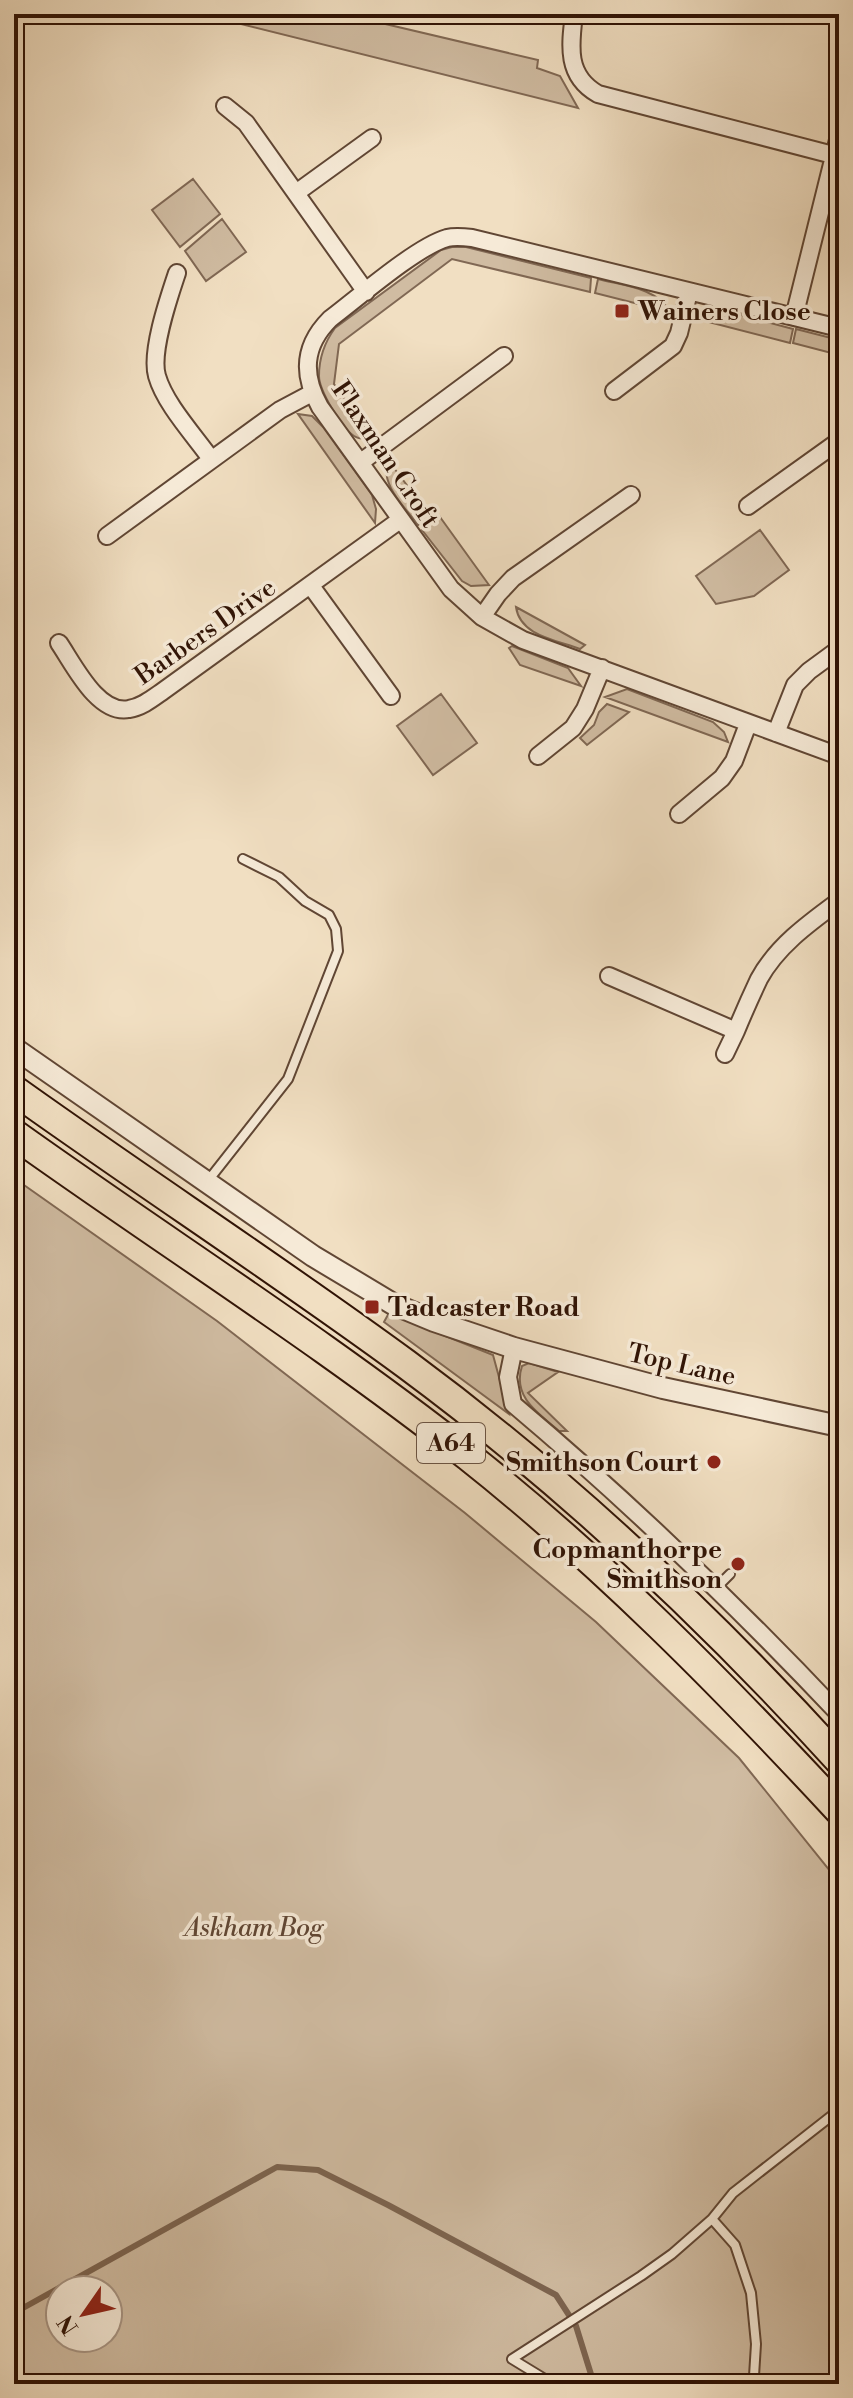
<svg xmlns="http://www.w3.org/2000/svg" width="853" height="2398" viewBox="0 0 853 2398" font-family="'Libre Bodoni',serif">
  <rect width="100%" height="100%" fill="#f1dfc2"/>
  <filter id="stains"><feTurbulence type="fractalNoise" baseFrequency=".0025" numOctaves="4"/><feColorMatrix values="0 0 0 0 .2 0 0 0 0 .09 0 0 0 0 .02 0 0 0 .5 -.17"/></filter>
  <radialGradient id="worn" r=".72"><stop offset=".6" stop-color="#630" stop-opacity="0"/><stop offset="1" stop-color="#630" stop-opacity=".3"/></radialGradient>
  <path fill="#d0bca2" stroke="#806854" stroke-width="2" fill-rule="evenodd" d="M201 14H343L538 60 537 68 560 76 578 108Z
    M193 179 220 214 180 247 152 210Z
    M222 219 246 252 206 281 185 251Z
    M452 247H466L591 278 590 292 452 259 339 344 334 384 373 438C367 439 360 440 354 436 342 429 319 390 319 376 319 358 324 343 335 328L441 250Z
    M598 279C624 286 656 287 670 312L595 293Z
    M718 309 793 329 790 343 697 319 707 311Z
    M796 329 839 340V355L793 343Z
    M298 414 312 416 323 427 372 495 376 509 375 523Z
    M388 460 430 516 418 525C405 507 379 484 388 460Z
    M440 517 489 585 471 586 462 581 422 530Z
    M760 530 789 570 754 596 716 604 696 576Z
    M516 607 585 645 580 649C557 640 520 636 516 607Z
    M512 646 568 668 581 686 520 665 509 648Z
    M627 689 713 722 724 732 728 742 605 697Z
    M441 694 477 743 433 775 397 726Z
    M607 704 629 712 587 745 580 738 594 725 599 712Z
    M14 1178 217 1321 465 1513 596 1622 739 1758 839 1882V2384H14ZM60 2290H108V2338H60Z
    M390 1311 423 1327 493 1355 509 1414 384 1322Z
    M529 1363 558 1372 528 1393 567 1431H559C538 1413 512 1397 522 1366Z"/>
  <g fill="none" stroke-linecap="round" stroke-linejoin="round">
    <path stroke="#7c6450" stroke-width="6" d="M14 2313 277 2167 318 2170 388 2205 556 2295 576 2326 594 2384"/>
    <g stroke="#604634" stroke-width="12">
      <path id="service" d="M207 1182 288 1079 338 951 336 929 329 915 305 901 279 877 243 859
        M716 1588 730 1574
        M712 2219 735 2245 751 2293 756 2344 754 2376 747 2384
        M553 2384 512 2359 641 2276 672 2254 712 2219 733 2193 839 2110"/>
    </g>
    <g stroke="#604634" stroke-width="20">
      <path id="minor" d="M574 14C570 46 566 76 598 94L833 155
        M225 106 246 123 366 292
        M296 193 372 138
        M177 273C169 297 150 352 157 376 165 404 194 435 211 459
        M794 317 839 136
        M839 328 472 238C464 237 455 236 447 238 416 247 358 298 330 319 303 346 302 375 320 407L451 589 482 617 523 640 839 756
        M614 391 673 346 679 333 689 292
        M361 462 504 356
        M748 506 839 441
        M107 536 280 410 312 393
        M311 586 391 696
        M482 617 498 594 513 578 631 495
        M59 643C74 665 98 715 129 709 142 707 153 698 163 691L400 520
        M776 733 795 685 809 671 839 649
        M538 756 573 728 585 709 602 668
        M679 814 722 778 734 761 748 724
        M609 976 736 1031C743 1014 751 996 759 979 777 946 809 923 839 901
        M725 1054 736 1031
        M514 1348 508 1377 513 1404C628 1501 736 1605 839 1714"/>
    </g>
    <g stroke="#604634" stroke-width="24">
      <path id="tertiary" d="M14 1048 313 1256 393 1304 434 1321 514 1348 663 1388 839 1426"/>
    </g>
    <g stroke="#301305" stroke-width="32">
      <path id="trunk" d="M14 1090C144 1183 278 1270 406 1364 563 1480 708 1616 839 1760
        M14 1134C165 1242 322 1341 468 1456 602 1562 723 1685 839 1810"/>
    </g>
    <use href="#service" stroke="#f6ead7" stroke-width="8"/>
    <use href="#minor" stroke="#f6ead7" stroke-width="16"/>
    <use href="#tertiary" stroke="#f6ead7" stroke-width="20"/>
    <use href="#trunk" stroke="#f1dfc2" stroke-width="28"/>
  </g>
  <g fill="#8f2418" stroke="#f6ead7" stroke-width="3">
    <rect x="614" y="303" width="16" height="16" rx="4"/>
    <rect x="364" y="1299" width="16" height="16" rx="4"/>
    <circle cx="714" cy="1462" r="8"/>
    <circle cx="738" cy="1564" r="8"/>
  </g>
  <g text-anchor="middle" stroke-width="7" stroke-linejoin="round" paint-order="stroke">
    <rect fill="#f6ead7" stroke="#6b5444" stroke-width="2" x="417" y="1423" width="68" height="40" rx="6"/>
    <g font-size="24" font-weight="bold" fill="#301305">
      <text x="451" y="1451">A64</text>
    </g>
    <g font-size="26" font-weight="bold" fill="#301305" stroke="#f6ead7" text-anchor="start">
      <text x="638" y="320">Wainers Close</text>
      <text x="388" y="1316">Tadcaster Road</text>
      <text x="698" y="1471" text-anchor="end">Smithson Court</text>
      <text x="722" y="1558" text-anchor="end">Copmanthorpe<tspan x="722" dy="30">Smithson</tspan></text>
    </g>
    <g font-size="26" fill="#301305" stroke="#f6ead7">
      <text transform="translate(386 454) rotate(56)" y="9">Flaxman Croft</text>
      <text transform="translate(205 631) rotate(-35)" y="9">Barbers Drive</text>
      <text transform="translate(682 1364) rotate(13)" y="9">Top Lane</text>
    </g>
    <g font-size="26" font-style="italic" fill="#604634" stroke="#f6ead7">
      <text x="254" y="1936">Askham Bog</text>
    </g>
  </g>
  <rect width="853" height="2398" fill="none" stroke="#f1dfc2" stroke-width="48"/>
  <rect x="16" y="16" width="821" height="2366" fill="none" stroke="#301305" stroke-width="4"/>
  <rect x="24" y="24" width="805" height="2350" fill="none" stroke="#301305" stroke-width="2"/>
  <g transform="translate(84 2314) rotate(236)"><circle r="38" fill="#f6ead7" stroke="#a79483" stroke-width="2"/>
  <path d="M0-6L14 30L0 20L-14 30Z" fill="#8f2418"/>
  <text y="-12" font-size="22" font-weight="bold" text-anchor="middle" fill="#301305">N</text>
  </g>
  <rect width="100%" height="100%" filter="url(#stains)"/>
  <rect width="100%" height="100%" fill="url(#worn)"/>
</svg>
